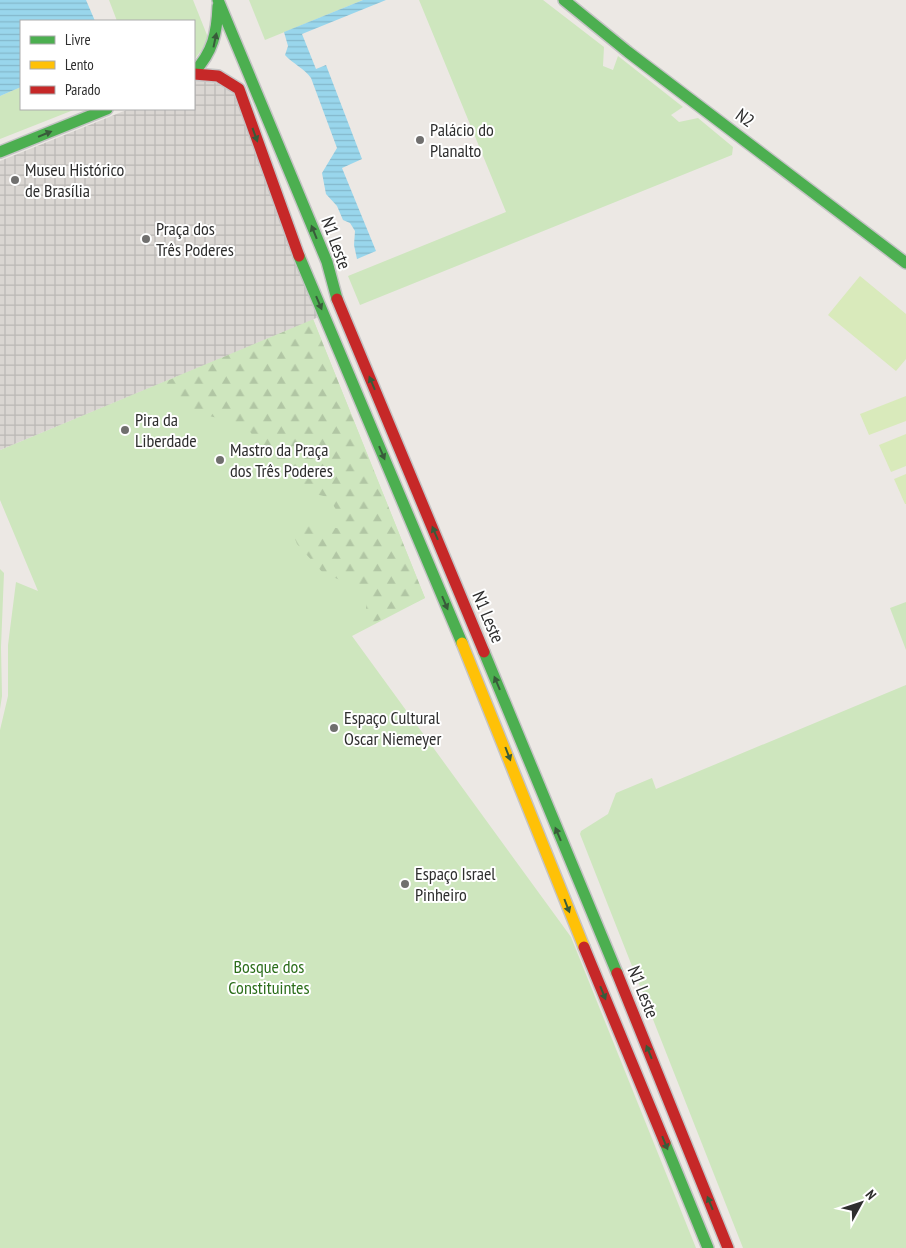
<svg xmlns="http://www.w3.org/2000/svg" width="906" height="1248" viewBox="0 0 906 1248" font-family="'PT Sans Narrow',sans-serif">
  <defs>
    <pattern id="forest-firs" width="22" height="20" patternUnits="userSpaceOnUse" patternTransform="scale(1.25)"><rect width="22" height="20" fill="#cee6be"/><path d="M5 1l3.5 6h-7zM16 11l3.5 6h-7z" fill="#b1c6a4"/></pattern>
    <pattern id="plaza-grid" width="8" height="8" patternUnits="userSpaceOnUse" patternTransform="scale(1.25)"><rect width="8" height="8" fill="#dad6d2"/><path d="M0 4h8M4 0v8" fill="none" stroke="#bbb8b5"/></pattern>
    <pattern id="water-rules" width="6" height="5" patternUnits="userSpaceOnUse" patternTransform="scale(1.25)"><rect width="6" height="5" fill="#99d6ec"/><path d="M0 2.5h6" fill="none" stroke="#84b8cb"/></pattern>
  </defs>
  <rect width="100%" height="100%" fill="#ece8e4"/>
  <path fill="#cee6be" d="M109 0H193L209 40 194 60V21H117Z
    M249 0H363L265 40Z
    M419 0H543L604 47 603 66 613 70 618 56 683 107 671 115 679 122 698 118 733 147 732 155 360 305 348 276 506 212Z
    M21 87V109H76L0 139V96Z
    M313 319 425 598 352 636 571 937 696 1248H0V730L8 696V645L16 582 38 591 0 500V450Z
    M0 569 4 573 1 647 2 696 0 709Z
    M906 602V650L890 608Z
    M906 685V1248H743L580 834 581 831 608 814 616 793 652 778 656 789Z"/>
  <path fill="url(#forest-firs)" d="M313 319 425 598 365 627 367 591 323 573 297 544 291 529 298 522 349 530 328 497 306 492 298 476 271 459 244 424 187 411 160 384Z"/>
  <path fill="#d9eabb" d="M860 276 906 314V359L896 371 828 315Z
    M906 396V421L869 435 860 414Z
    M906 434V466L891 472 879 445Z
    M906 474V504H905L894 479Z"/>
  <path fill="url(#plaza-grid)" d="M203 78 233 90 321 316 0 450V161L129 109H194V82Z"/>
  <path fill="url(#water-rules)" d="M0 0H86L95 21H21V87L0 96Z
    M363 0H386L302 34 316 69 326 65 362 159 342 168 376 251 357 259 354 245 355 231 350 223 343 220 337 206 326 194 322 173 337 148 311 78C304 68 293 64 285 55L288 46 284 32Z"/>
  <g fill="none" stroke-linecap="round" stroke-linejoin="round">
    <g stroke="#c5c4c5" stroke-width="14">
      <path id="fast" d="M218 0 327 262 337 299
        M564 0 628 52 906 263
        M194 72C213 52 217 33 218 6
        M0 152 107 109
        M299 256 462 643
        M484 652 617 973
        M665 1143 708 1248"/>
    </g>
    <g stroke="#c5c4c5" stroke-width="14">
      <path id="slow" d="M462 643 584 947"/>
    </g>
    <g stroke="#c5c4c5" stroke-width="14">
      <path id="jam" d="M194 74 218 76 239 89 299 256
        M337 299 484 652
        M584 947 665 1143
        M617 973 728 1248"/>
    </g>
    <use href="#fast" stroke="#4caf50" stroke-width="11"/>
    <use href="#slow" stroke="#ffc107" stroke-width="11"/>
    <use href="#jam" stroke="#c62828" stroke-width="11"/>
  </g>
  <defs><path id="oneway-solid" d="M-6-.8H1V-3.2L6.5 0L1 3.2V.8H-6Z" transform="scale(1.25)"/></defs>
  <g fill="#385b3a">
    <use href="#oneway-solid" transform="translate(215 40) rotate(-78)"/>
    <use href="#oneway-solid" transform="translate(45 134) rotate(-22)"/>
    <use href="#oneway-solid" transform="translate(255 135) rotate(70)"/>
    <use href="#oneway-solid" transform="translate(314 232) rotate(-112)"/>
    <use href="#oneway-solid" transform="translate(319 303) rotate(67)"/>
    <use href="#oneway-solid" transform="translate(372 383) rotate(-113)"/>
    <use href="#oneway-solid" transform="translate(382 453) rotate(67)"/>
    <use href="#oneway-solid" transform="translate(435 533) rotate(-113)"/>
    <use href="#oneway-solid" transform="translate(445 603) rotate(67)"/>
    <use href="#oneway-solid" transform="translate(497 683) rotate(-113)"/>
    <use href="#oneway-solid" transform="translate(508 754) rotate(69)"/>
    <use href="#oneway-solid" transform="translate(558 834) rotate(-113)"/>
    <use href="#oneway-solid" transform="translate(567 906) rotate(69)"/>
    <use href="#oneway-solid" transform="translate(603 993) rotate(68)"/>
    <use href="#oneway-solid" transform="translate(649 1052) rotate(-112)"/>
    <use href="#oneway-solid" transform="translate(665 1143) rotate(68)"/>
    <use href="#oneway-solid" transform="translate(710 1203) rotate(-112)"/>
  </g>
  <g fill="#706f6e" stroke="#fff" stroke-width="2">
    <circle cx="420" cy="140" r="5"/>
    <circle cx="15" cy="180" r="5"/>
    <circle cx="146" cy="239" r="5"/>
    <circle cx="125" cy="430" r="5"/>
    <circle cx="220" cy="460" r="5"/>
    <circle cx="334" cy="728" r="5"/>
    <circle cx="405" cy="884" r="5"/>
  </g>
  <g text-anchor="middle" stroke-width="4" stroke-linejoin="round" paint-order="stroke">
    <g font-size="18" fill="#2e2e2e" stroke="#fff">
      <text transform="translate(745 118) rotate(36)" y="6">N2</text>
      <text transform="translate(336 243) rotate(70)" y="6">N1 Leste</text>
      <text transform="translate(488 617) rotate(67)" y="6">N1 Leste</text>
      <text transform="translate(643 992) rotate(68)" y="6">N1 Leste</text>
    </g>
    <g font-size="18" fill="#2e2e2e" stroke="#fff" text-anchor="start">
      <text x="430" y="136">Palácio do<tspan x="430" dy="21">Planalto</tspan></text>
      <text x="25" y="176">Museu Histórico<tspan x="25" dy="21">de Brasília</tspan></text>
      <text x="156" y="235">Praça dos<tspan x="156" dy="21">Três Poderes</tspan></text>
      <text x="135" y="426">Pira da<tspan x="135" dy="21">Liberdade</tspan></text>
      <text x="230" y="456">Mastro da Praça<tspan x="230" dy="21">dos Três Poderes</tspan></text>
      <text x="344" y="724">Espaço Cultural<tspan x="344" dy="21">Oscar Niemeyer</tspan></text>
      <text x="415" y="880">Espaço Israel<tspan x="415" dy="21">Pinheiro</tspan></text>
    </g>
    <g font-size="18" fill="#2c6e1b" stroke="#fff">
      <text x="269" y="973">Bosque dos<tspan x="269" dy="21">Constituintes</tspan></text>
    </g>
  </g>
  <rect x="20" y="20" width="175" height="90" fill="#ffffff" stroke="#ababab"/>
  <rect x="30" y="36" width="25" height="8" fill="#4caf50" stroke="#ababab"/>
  <text x="65" y="45" font-size="15" fill="#2e2e2e">Livre</text>
  <rect x="30" y="61" width="25" height="8" fill="#ffc107" stroke="#ababab"/>
  <text x="65" y="70" font-size="15" fill="#2e2e2e">Lento</text>
  <rect x="30" y="86" width="25" height="8" fill="#c62828" stroke="#ababab"/>
  <text x="65" y="95" font-size="15" fill="#2e2e2e">Parado</text>
  <g transform="translate(861 1203) rotate(50)" stroke="#ffffff" stroke-width="4" paint-order="stroke">
  <path d="M0-4L9 19L0 12L-9 19Z" fill="#2e2e2e"/>
  <text y="-8" font-size="14" font-weight="bold" text-anchor="middle" fill="#2e2e2e">N</text>
  </g>
</svg>
